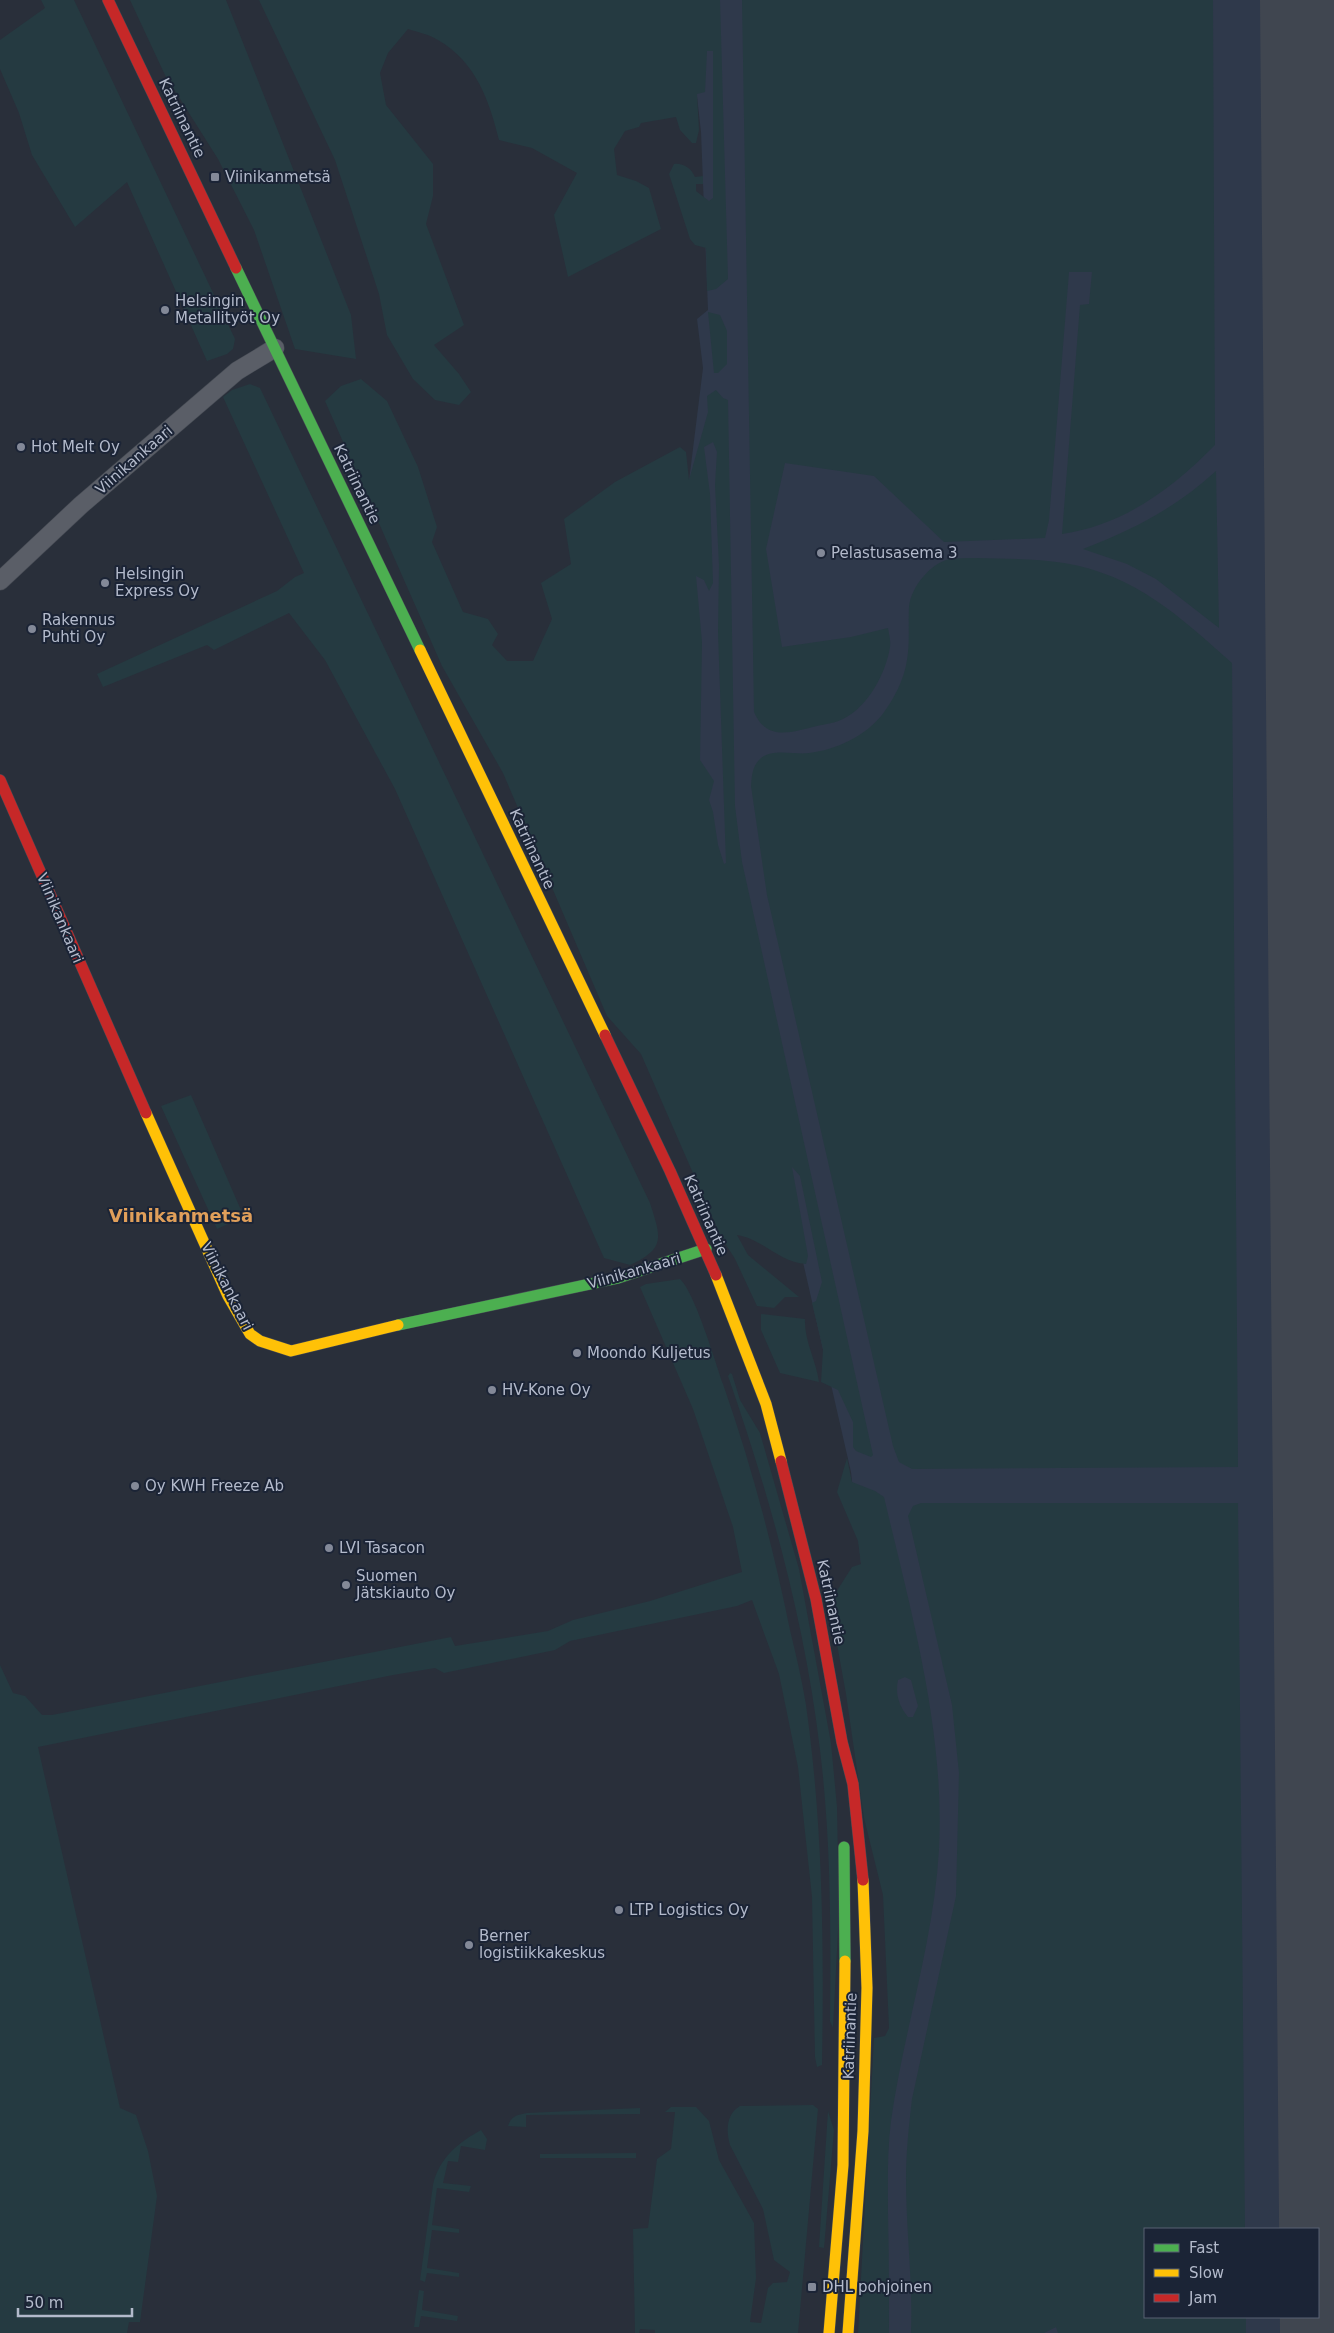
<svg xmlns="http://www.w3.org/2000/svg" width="1334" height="2333" viewBox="0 0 1334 2333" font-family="'DejaVu Sans',sans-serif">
  <rect width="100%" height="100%" fill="#292f3a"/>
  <path fill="#2f394b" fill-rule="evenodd" d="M686 0H1334V2333H880L891 2083 906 2012 876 1702 851 1472 800 1249 698 863 689 481 703 368 697 319 708 310 701 132ZM1145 2229H1318V2317H1145Z"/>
  <path fill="#253a41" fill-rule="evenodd" d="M41 0H74L235 339 233 349 227 354 207 361 127 182 75 227 32 155 19 113 0 69V40L45 8Z
    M130 0H226L351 315 356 359 295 349 254 230 218 159 165 75Z
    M259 0H720L728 279 716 289 707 291 706 248 695 245 690 239 669 174 674 164C683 163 691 168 695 177L703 176V184H696V191L709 201 713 198V51H707L705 92 697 94 699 130 696 143H692L680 130 676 117 641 123 639 127 625 131 614 149 617 175 636 181 649 188 661 229 568 277 554 215 577 173 532 148 499 140C489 100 476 62 438 40 430 35 418 32 408 29L388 53 380 73 386 105 433 164V196L426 224 464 325 434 345 459 374 471 392 459 405 435 400 413 379 387 335 379 294 335 160Z
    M742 0H1213L1215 445C1173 488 1124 525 1062 534L1080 305 1089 304 1092 272H1069L1049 520 1045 538 944 542 874 476 785 463 766 549 782 647 851 637 888 628C889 634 891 641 890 647 886 673 868 707 843 719 836 723 825 724 817 726 792 732 767 742 754 712Z
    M708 312 720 315 727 331V364L718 373H714Z
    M361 379 387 401 418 467 437 527 432 542 463 612 488 619 498 634 492 645 507 661H533L552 619 541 583 571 564 564 519 615 482 680 447 686 452 689 480 708 412 707 396 716 390 723 398 728 400 735 806 742 862 873 1455 871 1457 856 1451 853 1447V1422L838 1390 821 1382 823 1349 812 1303 816 1301 822 1282 800 1176 792 1167 808 1256 806 1264C780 1263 763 1239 737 1235L748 1255 799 1297H785L774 1308 757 1306 735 1259 720 1235 641 1054 607 1016 503 773 442 666 325 401 341 386ZM713 442 717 452 715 485 719 565 718 632 726 863 724 864 718 845 713 812 709 800 714 781 700 760 702 642 696 576 704 580 709 591 713 583 710 494 704 447Z
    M250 384 260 388 650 1203C661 1238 666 1248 630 1265L604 1258 395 789 325 660 289 613 214 650 207 645 103 687 97 674 277 591 295 577 304 573 223 397 232 390Z
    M1216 471 1219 628 1156 579 1127 564 1083 549C1133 530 1177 507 1216 471Z
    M976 558C1005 559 1035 558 1064 563 1136 575 1179 616 1232 663L1238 1467 912 1469 899 1462 893 1446 767 895 751 786C752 775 752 766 761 758 773 748 795 755 809 753 836 750 865 736 882 715 894 699 904 680 907 660 910 642 908 624 909 607 911 587 930 564 949 559 957 558 967 558 976 558Z
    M191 1095 244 1217 217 1229 161 1106Z
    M680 1279C695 1293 715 1361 723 1384 751 1464 773 1546 790 1630 796 1655 802 1680 806 1705 823 1825 824 1944 822 2065L817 2067 815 2057 812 1897 798 1767 779 1674 752 1600 737 1606 570 1641 555 1650 444 1673 435 1668 393 1675 38 1747 120 2108 136 2115 148 2151 157 2196 140 2322H129L127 2333H0V1665L13 1693 25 1696 42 1715H52L451 1637 455 1646 548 1631 573 1620 650 1601 742 1572 733 1527 693 1409 640 1287 646 1284Z
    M761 1314 805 1319C804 1341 816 1360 819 1382L780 1373 761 1330Z
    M730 1373 732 1374 740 1400 760 1433 799 1569 831 1743 837 1807 839 1912 833 2028 830 2021C831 1931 831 1840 820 1750 805 1622 770 1497 728 1376Z
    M847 1458 852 1482 875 1491 884 1497C911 1612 945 1730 939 1849 934 1941 904 2029 891 2121 887 2151 888 2183 888 2214 889 2254 889 2293 889 2333H858L874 2038 885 2036 889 2028 883 1895 864 1818 846 1694 833 1622V1597L852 1567 861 1564 858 1541 837 1492ZM905 1677 911 1680 918 1706 913 1717H908C899 1706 895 1694 898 1680Z
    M921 1503H1238L1245 2229H1145V2317H1246V2333H1058L1056 2327 1044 2333H911C913 2281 906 2231 906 2179 906 2152 909 2125 912 2099L956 1896 959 1773 952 1705 908 1516 913 1506Z
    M813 2105 818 2109 798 2333H655V2330L640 2329 639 2333H635L633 2229 648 2228 657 2159 671 2149 675 2112H665L671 2107H696L709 2121 719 2160 754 2223 756 2278 750 2322 761 2323 768 2288 773 2283 787 2282 790 2272 774 2260 763 2209 730 2145C726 2131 726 2114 740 2106Z
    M640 2108V2114L526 2115V2127L508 2126C511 2116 517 2115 527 2113Z
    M828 2111 834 2130 824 2248 819 2247Z
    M481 2130 487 2139 485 2150 461 2146 458 2162 448 2161 443 2183 471 2186 469 2192 437 2188 432 2225 459 2229V2233L432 2230 427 2268 459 2273V2277L427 2273 425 2282 420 2280 433 2185C439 2158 458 2143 481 2130Z
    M636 2153V2158H540V2154Z
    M419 2290 424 2291 422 2310 458 2316 457 2321 421 2316 419 2327H414Z"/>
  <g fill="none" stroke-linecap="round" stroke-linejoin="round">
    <path stroke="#404650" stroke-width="41" d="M1311 22 1312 0
      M1312 189 1321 306 1334 395
      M1318 772 1334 630
      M1320 1093 1323 1123 1334 1166
      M1325 1574 1328 1529 1334 1495"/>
    <path stroke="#404650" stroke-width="102" d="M1311 0 1331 2333"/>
    <g stroke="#454a53" stroke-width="19">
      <path id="street" d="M0 581 81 505 237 371 275 348"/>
    </g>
    <g stroke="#454a53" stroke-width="12">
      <path id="fast" d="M236 268 420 650
        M398 1325 618 1278 706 1249
        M844 1847 845 1961"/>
    </g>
    <g stroke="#454a53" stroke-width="12">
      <path id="slow" d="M420 650 605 1035
        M146 1113 228 1296 250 1334 260 1341 291 1351 398 1325
        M716 1275 766 1404 781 1461
        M829 2333 843 2165 845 1961
        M848 2333 863 2131 867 1988 863 1880"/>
    </g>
    <g stroke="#454a53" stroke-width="12">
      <path id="jam" d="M108 0 236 268
        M0 780 146 1113
        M605 1035 670 1171 716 1275
        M781 1461 816 1599 842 1742 853 1784 863 1880"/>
    </g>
    <use href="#street" stroke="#5a5e67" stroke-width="18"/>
    <use href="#fast" stroke="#4caf50" stroke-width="11"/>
    <use href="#slow" stroke="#ffc107" stroke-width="11"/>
    <use href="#jam" stroke="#c62828" stroke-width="11"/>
  </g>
  <g fill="#838998" stroke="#1b2436" stroke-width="2">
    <rect x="210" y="172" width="10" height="10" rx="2.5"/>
    <circle cx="165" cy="310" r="5"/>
    <circle cx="21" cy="447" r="5"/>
    <circle cx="821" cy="553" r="5"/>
    <circle cx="105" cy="583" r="5"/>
    <circle cx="32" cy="629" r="5"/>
    <circle cx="577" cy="1353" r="5"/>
    <circle cx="492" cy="1390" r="5"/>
    <circle cx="135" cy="1486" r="5"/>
    <circle cx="329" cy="1548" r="5"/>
    <circle cx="346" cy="1585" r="5"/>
    <circle cx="619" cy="1910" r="5"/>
    <circle cx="469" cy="1945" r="5"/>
    <rect x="807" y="2282" width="10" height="10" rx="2.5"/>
  </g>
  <g text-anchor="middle" stroke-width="4" stroke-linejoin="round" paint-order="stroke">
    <g font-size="15" fill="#b3bacb" stroke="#1b2436">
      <text transform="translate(182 118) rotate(64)" y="5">Katriinantie</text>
      <text transform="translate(134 460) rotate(-41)" y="5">Viinikankaari</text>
      <text transform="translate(357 484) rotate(64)" y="5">Katriinantie</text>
      <text transform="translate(532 849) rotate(65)" y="5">Katriinantie</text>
      <text transform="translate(60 918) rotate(67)" y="5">Viinikankaari</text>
      <text transform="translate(706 1215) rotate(66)" y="5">Katriinantie</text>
      <text transform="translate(634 1271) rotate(-16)" y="5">Viinikankaari</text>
      <text transform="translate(227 1286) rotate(63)" y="5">Viinikankaari</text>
      <text transform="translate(831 1602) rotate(78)" y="5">Katriinantie</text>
      <text transform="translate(850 2036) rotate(-88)" y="5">Katriinantie</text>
    </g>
    <g font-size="15" fill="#b3bacb" stroke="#1b2436" text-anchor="start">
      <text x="225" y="182">Viinikanmetsä</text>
      <text x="175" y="306">Helsingin<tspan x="175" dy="17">Metallityöt Oy</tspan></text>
      <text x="31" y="452">Hot Melt Oy</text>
      <text x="831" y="558">Pelastusasema 3</text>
      <text x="115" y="579">Helsingin<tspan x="115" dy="17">Express Oy</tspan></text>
      <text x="42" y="625">Rakennus<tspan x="42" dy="17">Puhti Oy</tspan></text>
      <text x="587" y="1358">Moondo Kuljetus</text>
      <text x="502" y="1395">HV-Kone Oy</text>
      <text x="145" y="1491">Oy KWH Freeze Ab</text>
      <text x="339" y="1553">LVI Tasacon</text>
      <text x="356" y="1581">Suomen<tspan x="356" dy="17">Jätskiauto Oy</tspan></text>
      <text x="629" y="1915">LTP Logistics Oy</text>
      <text x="479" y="1941">Berner<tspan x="479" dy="17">logistiikkakeskus</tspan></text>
      <text x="822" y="2292">DHL pohjoinen</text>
    </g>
    <g font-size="18" font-weight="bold" fill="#e09f5a" stroke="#1b2436">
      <text x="181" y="1222">Viinikanmetsä</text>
    </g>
  </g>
  <rect x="1144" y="2228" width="175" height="90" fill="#1b2436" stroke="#586072"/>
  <rect x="1154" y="2244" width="25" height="8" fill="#4caf50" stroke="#586072"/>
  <text x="1189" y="2253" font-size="15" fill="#b3bacb">Fast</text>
  <rect x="1154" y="2269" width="25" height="8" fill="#ffc107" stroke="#586072"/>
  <text x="1189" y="2278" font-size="15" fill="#b3bacb">Slow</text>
  <rect x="1154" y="2294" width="25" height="8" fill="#c62828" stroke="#586072"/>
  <text x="1189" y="2303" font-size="15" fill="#b3bacb">Jam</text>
  <path d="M18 2308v8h114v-8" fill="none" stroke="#b3bacb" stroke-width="2.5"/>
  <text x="25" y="2308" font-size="15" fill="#b3bacb" stroke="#1b2436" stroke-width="4" paint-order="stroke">50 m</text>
</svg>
